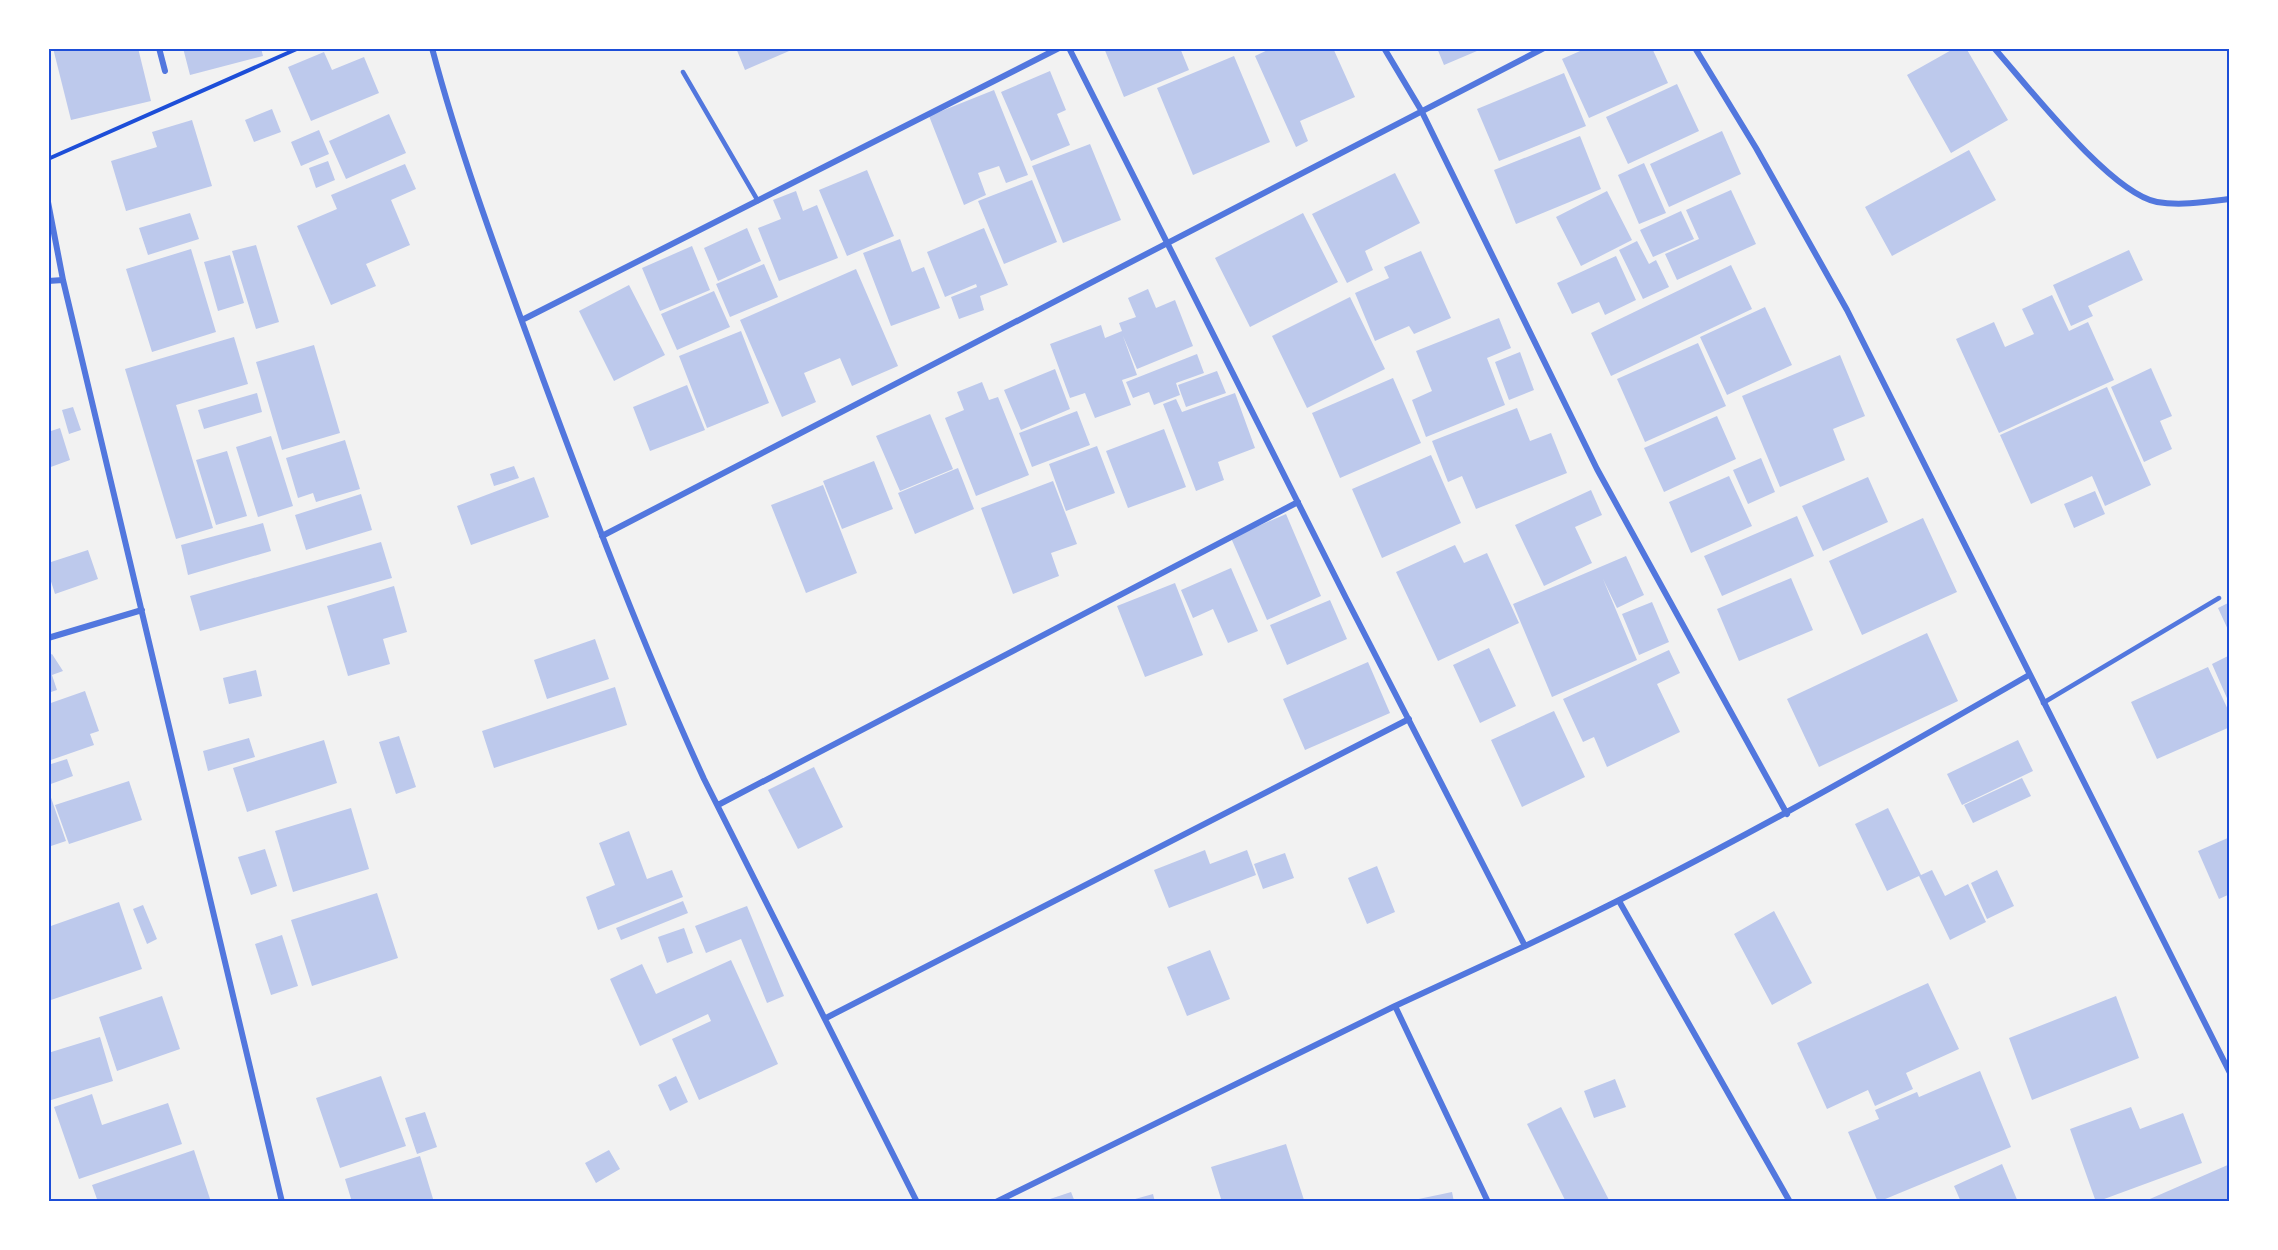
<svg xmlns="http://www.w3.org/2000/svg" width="2278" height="1250" viewBox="0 0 2278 1250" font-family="Signika,sans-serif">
  <rect width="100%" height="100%" fill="#f2f2f2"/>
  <path fill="#bdc9ec" d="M53 48H138L151 101 71 120Z
    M183 48H261L263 56 190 75Z
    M736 48H796L745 70Z
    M1104 48H1180L1189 70 1124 97Z
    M1272 48H1333L1355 97 1300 121 1308 141 1296 147 1255 56Z
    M1437 48H1484L1444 65Z
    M1587 48H1652L1668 83 1589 118 1562 59Z
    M1955 48H1966L2008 120 1951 153 1907 75Z
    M324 52 332 70 364 57 379 93 311 121 288 67Z
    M1234 56 1270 142 1193 175 1157 88Z
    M1050 71 1066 110 1057 114 1070 145 1031 161 1001 92Z
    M1564 73 1586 126 1499 161 1477 109Z
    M1677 84 1699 131 1628 164 1606 117Z
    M994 90 1028 175 1006 183 999 166 978 173 986 195 964 205 929 116Z
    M272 109 281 132 254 142 245 120Z
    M389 114 406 153 346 179 329 141Z
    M192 120 212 186 126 211 111 161 157 147 152 132Z
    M319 130 329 154 301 166 291 142Z
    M1722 131 1741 174 1669 207 1650 164Z
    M1580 136 1601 189 1516 224 1494 170Z
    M1090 144 1121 220 1063 243 1032 166Z
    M1969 150 1996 200 1892 256 1865 207Z
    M328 161 335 180 316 188 309 168Z
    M1644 163 1666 213 1639 224 1618 175Z
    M405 164 416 189 391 200 410 245 366 264 376 286 331 305 297 226 337 209 331 195Z
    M867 170 894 236 847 256 819 190Z
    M1395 173 1420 223 1365 251 1373 270 1347 283 1312 214Z
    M1032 180 1057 242 1004 264 978 201Z
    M1731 190 1756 244 1677 280 1665 254 1699 239 1686 210Z
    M796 191 803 211 817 205 838 258 779 281 758 228 781 219 773 200Z
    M1607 191 1632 240 1581 266 1556 217Z
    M1681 211 1694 239 1653 257 1640 230Z
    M190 213 199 239 148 255 139 228Z
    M1303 213 1338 282 1250 327 1215 258Z
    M747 228 761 261 718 281 704 248Z
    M984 228 1008 285 980 296 984 310 959 319 951 297 977 287 976 284 945 297 927 252Z
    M900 239 912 272 924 267 940 308 891 326 863 253Z
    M1637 241 1649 264 1656 260 1669 287 1643 299 1619 250Z
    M256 245 279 322 256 329 232 251Z
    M692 246 710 290 660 311 642 268Z
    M191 249 216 332 152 352 126 269Z
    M2129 250 2143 280 2088 306 2093 316 2071 326 2053 285Z
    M1421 251 1451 318 1414 334 1409 326 1375 341 1355 293 1389 278 1384 267Z
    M230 255 244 303 218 311 204 262Z
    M1616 256 1636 300 1605 315 1599 302 1572 314 1557 283Z
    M764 264 778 297 730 317 716 284Z
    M1731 265 1752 309 1611 376 1591 333Z
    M856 269 898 366 852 386 840 358 804 373 816 402 782 417 740 320Z
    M629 285 665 355 614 381 579 311Z
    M1148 289 1156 308 1175 300 1193 346 1137 369 1123 336 1137 375 1122 380 1131 405 1095 418 1085 393 1070 398 1050 344 1101 325 1105 338 1122 331 1119 323 1136 317 1128 298Z
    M714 291 730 327 677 350 661 314Z
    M2052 295 2069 331 2088 322 2114 380 1999 433 1956 339 1994 322 2005 347 2034 334 2022 309Z
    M1350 297 1385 369 1307 408 1272 336Z
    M1765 307 1792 365 1727 395 1700 337Z
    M1499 318 1511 348 1487 358 1505 405 1426 437 1412 400 1432 391 1416 351Z
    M741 331 769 403 707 428 679 356Z
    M234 337 248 384 176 405 213 528 176 539 125 369Z
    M1698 343 1726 406 1645 442 1617 379Z
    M314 345 340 433 282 450 256 362Z
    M1520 352 1534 390 1509 400 1495 362Z
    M1197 354 1204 373 1176 383 1180 395 1154 405 1149 392 1133 398 1126 382Z
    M1840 355 1865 416 1833 429 1845 460 1780 487 1742 396Z
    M2151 368 2172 416 2160 421 2172 449 2144 462 2111 387Z
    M1055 369 1070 409 1021 430 1004 390Z
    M1217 371 1226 393 1186 407 1178 385Z
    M1393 378 1421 443 1340 478 1312 413Z
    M982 382 989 400 998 397 1029 475 976 496 945 418 964 410 957 392Z
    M687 385 705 430 650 451 633 407Z
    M2107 387 2151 485 2105 506 2092 476 2031 504 2000 435Z
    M257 393 262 412 204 429 198 410Z
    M1235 393 1255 448 1218 462 1224 480 1196 491 1163 404 1176 399 1182 412Z
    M73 407 81 430 69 434 62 410Z
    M1517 408 1530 441 1551 433 1567 473 1476 509 1462 476 1448 482 1432 441Z
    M1077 411 1090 445 1032 467 1019 433Z
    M930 414 953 469 900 491 876 436Z
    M1717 416 1736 459 1664 492 1644 448Z
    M60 428 70 460 48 468V432Z
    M1164 429 1186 487 1128 508 1106 451Z
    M271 436 293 506 258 517 236 447Z
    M345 440 360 489 316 502 313 493 298 498 286 458Z
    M1097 446 1115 493 1066 511 1049 464Z
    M227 451 247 516 216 525 196 460Z
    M1431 455 1461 523 1382 558 1352 489Z
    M1761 458 1775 492 1748 504 1733 470Z
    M874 461 893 509 842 529 823 481Z
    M514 466 519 478 494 486 490 474Z
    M958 468 974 509 915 534 898 493Z
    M1729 476 1752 526 1691 553 1669 502Z
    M534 477 549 517 471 545 457 506Z
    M1868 477 1888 522 1823 551 1802 506Z
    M1053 481 1077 544 1051 553 1059 576 1013 594 981 508Z
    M823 485 857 573 806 593 771 505Z
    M1591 490 1602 515 1575 527 1592 563 1544 586 1515 525Z
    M2095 491 2105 514 2074 528 2064 504Z
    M361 494 372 530 306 550 295 515Z
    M1286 514 1321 596 1267 620 1231 538Z
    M1797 516 1814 556 1722 596 1704 556Z
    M1923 518 1957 592 1862 635 1829 561Z
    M263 523 271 551 188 575 181 545Z
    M381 542 392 578 200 631 190 596Z
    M1455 545 1464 563 1487 553 1519 623 1438 661 1396 572Z
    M88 550 98 579 55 594 48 572V563Z
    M1626 556 1644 595 1617 608 1603 579 1637 660 1552 697 1513 604Z
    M1231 568 1258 631 1228 643 1213 609 1193 618 1181 590Z
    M1791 578 1813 630 1739 661 1717 609Z
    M1175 583 1203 655 1145 677 1117 606Z
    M394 586 407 632 383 639 390 664 348 676 327 606Z
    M1330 600 1347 639 1287 665 1270 625Z
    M1652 602 1669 642 1639 655 1622 614Z
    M2230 602V634L2218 608Z
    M1927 633 1958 701 1819 767 1787 699Z
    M595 639 609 679 547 699 534 660Z
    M1489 648 1516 706 1480 723 1453 665Z
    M1669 650 1680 673 1657 684 1680 732 1607 767 1594 737 1583 742 1563 699Z
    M52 654 63 671 52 675 57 690 48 693V656Z
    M2230 655V705L2212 664Z
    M1368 662 1390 713 1305 750 1283 699Z
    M2208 667 2230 714V727L2157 759 2131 702Z
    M256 670 262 696 229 704 223 678Z
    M615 687 627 725 494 768 482 731Z
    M85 691 99 731 90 734 94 745 48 761V704Z
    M1554 711 1585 777 1522 807 1491 740Z
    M399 736 416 787 396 794 379 742Z
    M249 738 255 757 208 771 203 751Z
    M324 740 337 783 247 812 233 768Z
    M2018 740 2033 771 1962 805 1947 774Z
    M67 759 73 776 48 785V765Z
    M814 767 843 827 798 849 768 790Z
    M2022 778 2031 796 1973 823 1964 805Z
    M129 781 142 820 69 844 55 805Z
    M48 789 66 841 48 847Z
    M351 808 369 869 293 892 275 831Z
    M1888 808 1921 875 1932 870 1945 896 1968 884 1986 922 1950 940 1919 876 1887 891 1855 824Z
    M629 831 647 879 672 870 683 897 598 930 586 897 615 885 599 843Z
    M2230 837V894L2219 899 2198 851Z
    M265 849 277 886 251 895 238 857Z
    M1205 850 1210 864 1247 850 1256 875 1169 908 1154 870Z
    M1285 853 1294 878 1263 889 1254 864Z
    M1377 866 1395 912 1367 924 1348 878Z
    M1997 870 2014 906 1987 919 1971 883Z
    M377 893 398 958 312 986 291 920Z
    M683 901 688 913 621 940 616 928Z
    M119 902 142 969 48 1001V927Z
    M143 905 157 939 147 944 133 909Z
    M747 906 784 996 767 1003 741 939 706 953 695 926Z
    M1774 911 1812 983 1772 1005 1734 934Z
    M684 928 693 953 667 963 658 937Z
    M282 935 298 986 271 995 255 944Z
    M1210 950 1230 999 1187 1016 1167 967Z
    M731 960 778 1064 699 1100 672 1039 711 1021 708 1014 640 1046 610 979 642 964 656 994Z
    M1928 983 1959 1049 1906 1073 1913 1089 1875 1106 1868 1090 1827 1109 1797 1043Z
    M162 996 180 1049 117 1071 99 1017Z
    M2116 996 2139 1058 2032 1100 2009 1038Z
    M100 1037 113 1081 48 1101V1053Z
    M1980 1071 2011 1147 1878 1202 1848 1132 1879 1119 1875 1110 1917 1092 1919 1097Z
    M381 1076 406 1146 340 1168 316 1098Z
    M676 1076 688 1102 670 1111 658 1085Z
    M1615 1079 1626 1107 1594 1118 1584 1091Z
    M92 1094 102 1125 168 1103 182 1144 79 1179 54 1107Z
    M1561 1107 1609 1200 1605 1202H1566L1527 1124Z
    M2131 1107 2140 1129 2183 1113 2202 1163 2096 1202 2070 1129Z
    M425 1112 437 1147 417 1154 405 1118Z
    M1286 1144 1304 1200 1222 1202 1211 1167Z
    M194 1150 211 1202H98L92 1185Z
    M609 1150 620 1169 596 1183 585 1163Z
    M420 1156 434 1202H352L345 1179Z
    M2002 1164 2018 1202H1961L1954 1186Z
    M2230 1164V1202H2143Z
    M1071 1192 1075 1202H1041Z
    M1452 1192 1454 1202H1409V1201Z
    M1153 1194 1155 1202H1128V1201Z"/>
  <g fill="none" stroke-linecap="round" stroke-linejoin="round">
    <path stroke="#1d4ed8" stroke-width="4" d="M48 159 299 48"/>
    <path stroke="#5277de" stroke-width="4.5" d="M683 72 758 201
      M2043 703 2219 598"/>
    <path stroke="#5277de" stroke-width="6" d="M159 48 165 71
      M432 48C462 161 503 269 543 379 593 514 644 648 704 779L917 1202
      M1384 48 1421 110 1597 469 1787 814
      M1695 48 1756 148 1847 310 2230 1073
      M1994 48C2027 85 2110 193 2157 202 2180 206 2206 202 2230 199
      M48 202 63 280 282 1202
      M48 281 63 280
      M522 320 1059 48
      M602 536 1544 48
      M48 638 142 610
      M718 805 1298 502
      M1619 901 1790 1202
      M1525 946C1699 864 1863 771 2029 675
      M1395 1006 1488 1202
      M826 1018 1409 719
      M996 1202 1395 1006 1525 946 1346 598 1069 48"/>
  </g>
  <rect width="2278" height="1250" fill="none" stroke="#ffffff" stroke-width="99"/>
  <rect x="50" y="50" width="2178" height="1150" fill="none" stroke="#1d4ed8" stroke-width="2"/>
</svg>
